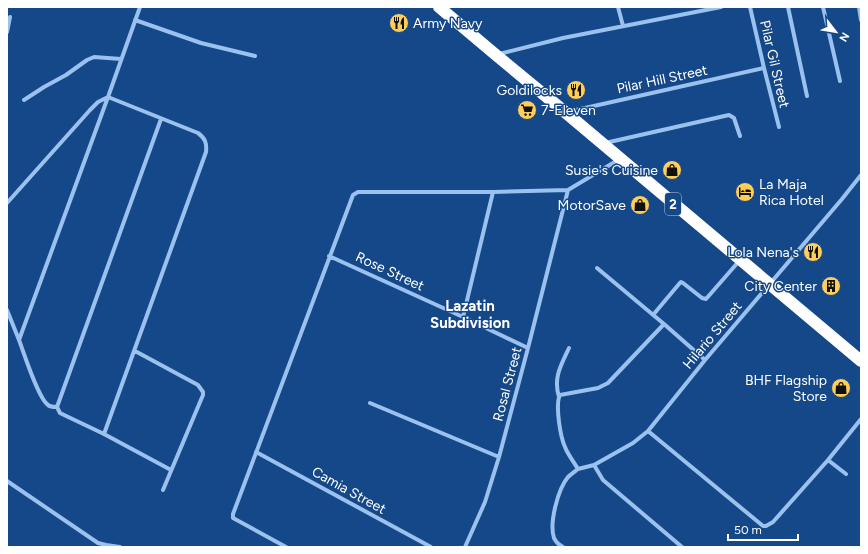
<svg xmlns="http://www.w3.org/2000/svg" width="868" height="554" viewBox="0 0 868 554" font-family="Figtree,sans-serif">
  <rect width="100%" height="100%" fill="#154888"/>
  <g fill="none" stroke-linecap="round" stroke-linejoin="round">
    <path stroke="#9bc1ef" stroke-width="4" d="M618 7 623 26
      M750 7 764 68 779 127
      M788 7 807 96
      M823 7 840 81
      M859 7 861 20
      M135 20 201 43 255 56
      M7 32 10 17
      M499 54 563 38 721 7
      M24 100 44 87 66 75 87 60 94 57 121 59
      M567 112 764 68
      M161 119 57 407 60 413 62 414 104 434 171 470
      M605 143 729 115 734 118 740 136
      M7 203 90 110 98 102 108 97 198 133C205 138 207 143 206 152L104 434
      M329 256 463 317 528 348
      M597 268 664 324 705 360
      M7 310 19 340
      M653 315 679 284 681 282 683 283 702 298 706 299 740 260
      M463 317 493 192
      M135 351 198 385 203 392V395L163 490
      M559 397C553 378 561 365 569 348
      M370 403 499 457
      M57 407C54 407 50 407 48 405 38 398 24 353 19 340L108 97 140 7
      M648 431 763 526H766L773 522 828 460 861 419
      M256 452 431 547
      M828 460 846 474
      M594 465 603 480 682 547
      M578 469 594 465 633 443 648 431 705 360 842 199 861 175
      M7 481 98 543 106 545 120 547
      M286 547 233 518V514L353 195 358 192H493L568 190
      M465 547 485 502 499 457 528 348 568 190 618 160
      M563 547C559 545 556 542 554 538 549 523 558 489 568 477 571 474 574 472 578 469 574 462 568 455 565 447 560 436 556 408 559 397L560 395 598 388 608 383 664 324"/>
    <path stroke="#fff" stroke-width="12" d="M439 7 496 55 565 112 861 361"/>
  </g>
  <defs>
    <g id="restaurant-disc" transform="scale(1)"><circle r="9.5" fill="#ffce58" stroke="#154888"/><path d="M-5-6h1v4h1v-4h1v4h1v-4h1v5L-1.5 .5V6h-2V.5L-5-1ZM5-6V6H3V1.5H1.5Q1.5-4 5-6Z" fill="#111"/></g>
    <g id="supermarket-disc" transform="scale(1)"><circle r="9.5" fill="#ffce58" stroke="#154888"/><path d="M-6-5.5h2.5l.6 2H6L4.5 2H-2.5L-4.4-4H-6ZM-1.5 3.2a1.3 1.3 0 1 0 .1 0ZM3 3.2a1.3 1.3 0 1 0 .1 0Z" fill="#111"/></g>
    <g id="shop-disc" transform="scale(1)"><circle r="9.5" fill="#ffce58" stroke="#154888"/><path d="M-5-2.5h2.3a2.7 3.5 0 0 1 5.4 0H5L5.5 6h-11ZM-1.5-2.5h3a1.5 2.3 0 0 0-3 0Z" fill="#111"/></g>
    <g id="hotel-disc" transform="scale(1)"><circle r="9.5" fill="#ffce58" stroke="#154888"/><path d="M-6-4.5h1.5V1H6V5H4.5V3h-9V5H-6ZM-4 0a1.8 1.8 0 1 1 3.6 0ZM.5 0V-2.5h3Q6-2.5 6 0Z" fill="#111"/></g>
    <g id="building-disc" transform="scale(1)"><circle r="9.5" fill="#ffce58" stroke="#154888"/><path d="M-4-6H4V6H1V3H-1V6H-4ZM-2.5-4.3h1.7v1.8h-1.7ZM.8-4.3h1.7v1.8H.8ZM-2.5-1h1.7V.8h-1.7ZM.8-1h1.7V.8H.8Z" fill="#111"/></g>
  </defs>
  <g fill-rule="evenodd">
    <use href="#restaurant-disc" x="399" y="23"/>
    <use href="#restaurant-disc" x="576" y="90"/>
    <use href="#supermarket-disc" x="527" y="110"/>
    <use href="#shop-disc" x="672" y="170"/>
    <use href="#hotel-disc" x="745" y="192"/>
    <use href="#shop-disc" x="640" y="205"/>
    <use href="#restaurant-disc" x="813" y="252"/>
    <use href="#building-disc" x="831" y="286"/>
    <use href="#shop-disc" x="841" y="388"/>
  </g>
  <g text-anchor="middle" stroke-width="3" stroke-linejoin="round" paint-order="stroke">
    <rect fill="#154888" stroke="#b9c8db" stroke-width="1" x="665" y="193" width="16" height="22" rx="3"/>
    <g font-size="13" font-weight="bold" fill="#fff">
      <text x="673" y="209">2</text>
    </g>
    <g font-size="14" fill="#fff" stroke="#154888" text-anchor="end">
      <text x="413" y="28" text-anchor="start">Army Navy</text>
      <text x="562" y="95">Goldilocks</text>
      <text x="541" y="115" text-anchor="start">7-Eleven</text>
      <text x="658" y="175">Susie's Cuisine</text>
      <text x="759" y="189" text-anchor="start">La Maja<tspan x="759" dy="16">Rica Hotel</tspan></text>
      <text x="626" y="210">MotorSave</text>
      <text x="799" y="257">Lola Nena's</text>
      <text x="817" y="291">City Center</text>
      <text x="827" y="385">BHF Flagship<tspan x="827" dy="16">Store</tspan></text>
    </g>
    <g font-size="14" fill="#fff" stroke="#154888">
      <text transform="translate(775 64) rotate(77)" y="5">Pilar Gil Street</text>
      <text transform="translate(662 79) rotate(-12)" y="5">Pilar Hill Street</text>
      <text transform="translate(390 271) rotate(25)" y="5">Rose Street</text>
      <text transform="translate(712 335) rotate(-50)" y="5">Hilario Street</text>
      <text transform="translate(507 384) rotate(-75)" y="5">Rosal Street</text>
      <text transform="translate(349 490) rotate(29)" y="5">Camia Street</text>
    </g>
    <g font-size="15" font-weight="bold" fill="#fff" stroke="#154888">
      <text x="470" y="311">Lazatin<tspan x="470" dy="17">Subdivision</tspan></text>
    </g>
  </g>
  <rect width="868" height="554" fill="none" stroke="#ffffff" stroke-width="16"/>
  <g transform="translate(836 32) rotate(121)" stroke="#154888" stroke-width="3" paint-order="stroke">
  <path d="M0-3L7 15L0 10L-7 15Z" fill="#ffffff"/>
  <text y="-6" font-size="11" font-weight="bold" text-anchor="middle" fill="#ffffff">N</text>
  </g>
  <path d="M728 534v6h70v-6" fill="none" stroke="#ffffff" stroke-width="2"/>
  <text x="734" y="534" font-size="12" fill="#ffffff" stroke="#154888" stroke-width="3" paint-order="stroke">50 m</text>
</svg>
